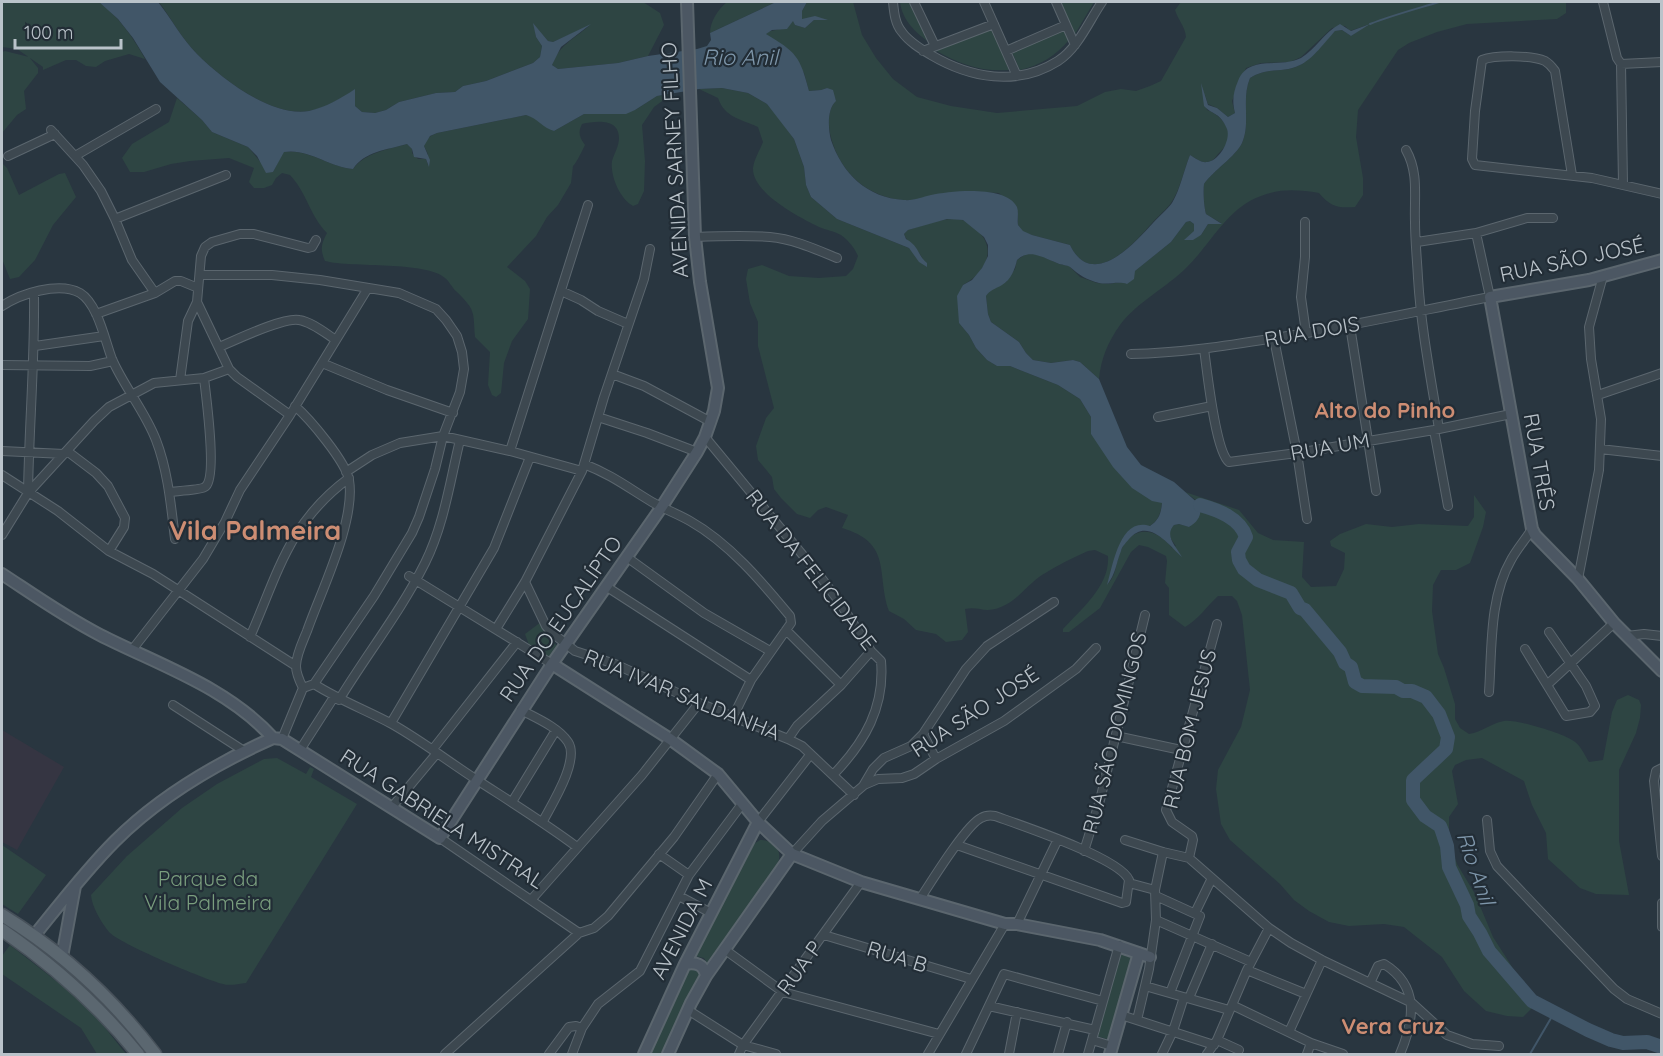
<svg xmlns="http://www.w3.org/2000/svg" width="1663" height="1056" viewBox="0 0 1663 1056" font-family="Quicksand,sans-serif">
  <rect width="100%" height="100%" fill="#293640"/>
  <path fill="#353542" d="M2 730 64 767 17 850 2 842Z"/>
  <path fill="#2e4543" d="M2 2H99C119 17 133 37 145 59L129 54 105 61 96 67 86 66 76 60H66L43 70V67L17 49 2 47Z
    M159 2H643L660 13 664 25 648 56 618 63 558 69 552 65C559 45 574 39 589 26L553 42 548 41 534 25 536 37 542 46 540 57 533 63 486 81 463 86 455 92 436 93 399 102 386 110 375 113 362 112 355 106V90C340 99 326 108 309 111 271 117 222 79 197 54 182 39 171 18 159 2Z
    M727 2H776L710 33C710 22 718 9 727 2Z
    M807 2H853L862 35 876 58 893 79 917 97 951 106 997 113 1077 106 1105 92 1121 89 1136 91 1150 86 1161 81 1186 37C1185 26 1178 20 1175 10L1181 2H1566V13L1557 19 1467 24 1437 32 1409 43 1398 50 1358 110 1356 137 1363 178V195L1355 207C1337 208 1331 207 1319 193 1299 190 1281 188 1261 196 1227 208 1211 244 1186 268 1166 288 1137 302 1120 325 1108 342 1101 358 1099 379L1080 362 1073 360 1051 363 1033 360 1026 353 1019 342 991 322 988 314 986 296 990 290 1006 282 1015 269 1017 260 1026 254H1037L1059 264 1069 266 1080 277 1097 283 1109 284 1121 282 1171 242 1186 222 1190 221 1194 224V232L1185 240 1201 235 1208 224 1221 223 1206 214C1204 207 1203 192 1204 184 1213 171 1236 156 1242 143 1251 123 1241 99 1250 78 1269 66 1284 74 1300 65 1311 60 1326 40 1335 31L1342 30 1351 36 1367 25 1350 31 1345 26 1332 28 1301 57 1290 62 1261 63 1246 68 1232 101 1235 113 1228 117 1217 108 1208 104 1205 95 1207 110C1219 114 1234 129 1227 143 1225 147 1221 151 1218 154 1215 158 1212 162 1207 162 1201 163 1195 158 1190 155 1184 170 1180 190 1171 203 1166 210 1158 216 1152 223 1133 245 1092 290 1070 245L1032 235 1023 232 1018 225V212L999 193C977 191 957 193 935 196 925 197 913 201 904 200 870 198 843 175 833 144 828 130 826 112 836 100L827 88 821 90 809 91 804 73 766 34V32C780 29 781 30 794 20L795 25 805 28 814 20H826L802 19V11Z
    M900 2H911L930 43C916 33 902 20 900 2Z
    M1060 2H1094L1075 34Z
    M992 28 1009 70C981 72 959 64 935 50Z
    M1064 30 1069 40C1055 56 1041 65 1020 70L1012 52Z
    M5 51 29 57 38 68V73L24 91 26 109 17 115 2 133V52Z
    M722 88 748 93 767 104 776 114 794 139 804 167 806 185 811 197 837 219 909 248 923 260C919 249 908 245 904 234L908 230C923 226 946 216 962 220 967 221 973 226 977 230 998 250 985 273 963 285L959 323 969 335 976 348 987 360 997 366H1010L1058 385 1080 399 1091 417V434L1162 503C1159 528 1147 527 1126 534L1108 584C1118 573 1115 560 1122 548 1134 524 1158 529 1172 548L1176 546C1170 538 1166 533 1174 525L1179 524 1190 527 1197 501 1185 492 1239 510 1258 533 1273 540 1304 542 1302 577 1311 587 1336 586 1344 569 1345 553 1331 546 1330 541 1340 534 1366 524 1392 527 1419 524 1468 526 1474 517V495L1486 512 1483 527 1470 563 1456 570H1441L1433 585 1432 611 1438 654 1444 668 1455 704V719L1460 728 1469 734C1482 732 1492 723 1504 721 1516 719 1561 733 1572 740 1580 744 1584 754 1589 762L1603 760 1612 712 1617 700 1628 695 1639 700 1641 705 1640 718 1636 733 1619 770V841L1629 895 1596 894 1580 888 1548 859 1546 833 1532 805 1524 781 1482 758 1466 760 1455 765 1452 771 1458 804 1449 817V834L1452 850 1457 864 1475 894 1493 937 1536 1004 1523 1017 1507 1016 1486 1011 1464 991 1442 957 1404 927 1384 924 1349 926 1329 922 1309 911 1294 900 1280 884 1230 840 1221 824 1216 789 1218 770 1241 727 1250 690 1242 615 1237 601 1232 596H1218C1207 606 1198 620 1185 627L1169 615V588L1165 583 1167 561 1166 556 1148 547 1139 545 1131 552 1100 608 1069 632H1063V629C1081 609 1110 586 1108 556L1095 550 1088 551C1072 558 1056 566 1042 575 1027 585 1018 600 1001 607 984 614 980 606 965 609L968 632 962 640 946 642 936 634 916 630 904 619 889 611C876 574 893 543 842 528L848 515 826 507 818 510 810 518 797 514 781 498 774 489 772 477 758 460 756 446 766 418 774 408 758 346V322L750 303 746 279 748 269 762 265 789 276 819 278 846 276 853 269 858 256C854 247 849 241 841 235 834 231 826 230 819 227 799 217 752 193 753 168 754 159 760 150 763 142L758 127C741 119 725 118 718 98L699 89Z
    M672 94 654 107 642 125 645 161 644 191 638 204 633 206C620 199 610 176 612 161 614 154 619 146 619 138 619 118 596 121 582 124 578 132 579 137 585 145 583 149 576 164 573 166L571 183 558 205 547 217 536 236 507 267 525 281 530 289 528 319 512 341 504 363 501 393 496 397 492 395 488 385 490 352 475 337C473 311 476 311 457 292 452 288 450 282 445 278 427 261 352 268 325 261 320 250 321 244 327 233 310 216 307 193 290 175L282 173 276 178 272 185 264 188H254L249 182 254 168 229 158 190 161 171 164 144 172H130L122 158 132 144 169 122 177 98 202 120 212 132 248 147 263 165 273 172 283 152C308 148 329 167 353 169 366 152 387 150 407 144L412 149V153L418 159H426L428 165V154L424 146C426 138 430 136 437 133L526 115 534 117 554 131 584 114 635 110 657 96Z
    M2 163 7 168 19 195 59 174 65 173 76 197 53 225 35 260 19 277 10 279 2 259Z
    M541 622 558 648 550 660 529 645 525 634Z
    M277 758 306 774 310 767 314 769 311 777 357 804 246 983C238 984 229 986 223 984 206 980 118 943 109 932 101 922 92 907 91 895L127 856 182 808 217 784 264 759Z
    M760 840C773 840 783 850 778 863L707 963 704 958 691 955 752 845Z
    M2 845 46 875 18 914 2 904Z
    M10 945 87 1005 126 1054H97L81 1028 2 974V956Z
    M1121 951 1133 958 1110 1040 1097 1036Z
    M694 968 703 974 664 1054H648L688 969Z"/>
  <path fill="#415668" d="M99 2H158C171 18 182 39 197 54 222 79 271 117 309 111 326 107 340 99 355 89V106L362 112 375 113 386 110 399 102 436 93 455 92 463 86 486 81 533 63 540 57 542 46 536 37 533 23 548 41 553 42 591 24 561 47 552 65 558 69 618 63 648 56 697 49 707 46 711 40 710 33 776 2H807L802 11V19L815 16 828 20H814L805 28 795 25 793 21 787 29 772 30 766 34C796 52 800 56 809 91L821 90 827 88 833 90 836 101C827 109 828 128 831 140 842 173 867 198 904 200 913 201 922 197 931 195 951 191 1006 185 1017 207 1019 213 1017 219 1018 225L1023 231 1032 235 1070 245C1092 290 1133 245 1153 223 1159 216 1167 210 1172 203 1180 190 1184 170 1190 155 1195 158 1201 163 1207 162 1219 161 1231 140 1227 129 1220 112 1214 116 1204 106L1201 83 1208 105 1217 108 1228 117 1235 113C1232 101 1233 93 1238 81 1249 54 1279 69 1301 58 1316 49 1324 32 1340 24L1351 31 1370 24 1351 36 1342 30 1335 31C1326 41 1312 60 1300 65 1283 74 1269 66 1250 78 1241 99 1251 123 1242 143 1236 156 1213 171 1204 184 1203 192 1204 207 1206 214L1222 224H1208L1201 235 1193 240H1184L1194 231V224L1190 221 1186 222 1171 242 1135 271 1134 279 1127 284C1118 281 1109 285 1099 283 1087 280 1079 275 1070 267 1067 265 1061 265 1057 263 1043 258 1030 248 1017 260 1015 269 1011 280 1002 285 995 289 990 290 986 296L988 314 991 322 1019 342 1026 353 1033 360 1051 363 1073 360 1080 362 1099 379 1127 447 1141 465 1174 482 1200 505C1202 515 1198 522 1189 527L1179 524 1174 525C1164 536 1176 546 1182 557 1168 544 1148 517 1129 539 1126 543 1122 546 1121 551 1116 563 1116 574 1107 585 1113 565 1120 516 1150 526 1159 520 1161 513 1162 503L1152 501 1132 488 1113 467 1091 434V417L1080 399 1058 385 1010 366H997L987 360 976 348 969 335 959 323 957 296 963 285 972 280 982 268 988 256V245L984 237 963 220 947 219 908 230 904 234 906 239C920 247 917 255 927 263V267L919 262 909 248 837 219 811 197 806 185 804 167 794 139 767 104 748 93 722 88 699 89 657 96 635 110 626 114H584L554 131C543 128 537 118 526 115L437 133 430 136 424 146 430 160 429 167 426 159 414 157 412 149 407 144C387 150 365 151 353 169 329 167 308 148 284 152L273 172 266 173 257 156 248 147 212 132 202 120 160 82 133 38 118 19Z"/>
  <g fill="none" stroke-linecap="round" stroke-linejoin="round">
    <path stroke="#415668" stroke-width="2" d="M1370 24C1393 15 1416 9 1439 2
      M1530 1054 1554 1013"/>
    <path stroke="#415668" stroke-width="14" d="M1200 505C1218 510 1240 518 1246 537L1238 552 1239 560 1244 569 1258 580 1291 593 1300 608 1305 610 1340 652 1345 663 1351 667 1355 682 1362 686 1396 687 1403 691H1412L1426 697 1439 714 1448 737 1446 749 1413 780V800L1425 816 1440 826 1442 831 1447 846 1449 867 1467 905 1469 916 1480 933 1489 951 1532 1001 1588 1030 1611 1040 1623 1043 1647 1042 1662 1047"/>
    <g stroke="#5b666e" stroke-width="10">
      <path id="street" d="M893 2C894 12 895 24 902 32 909 42 921 49 931 55 970 78 1017 87 1058 61 1078 48 1089 21 1102 2
        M914 2 935 46
        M984 2 1017 76
        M1056 2 1075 45
        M1603 2 1617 58 1621 64 1623 184
        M923 51 994 24
        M1006 51 1066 25
        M1621 64 1662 62
        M51 130 83 165 101 191 115 219 132 260 155 293
        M1406 150C1419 173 1414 197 1415 222 1415 240 1417 259 1418 278 1421 328 1431 379 1439 429
        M8 156 55 134
        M75 156 156 109
        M1572 175 1555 71C1552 67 1550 64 1545 61 1532 55 1495 55 1482 60L1475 111 1472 159 1475 165 1592 178 1662 194
        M115 219 226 175
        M1305 222V257L1301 297 1306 333
        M695 237C720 236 745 235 770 237 793 239 815 249 837 258
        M1417 242 1476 233 1527 218H1553
        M200 275H272L320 280 399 293 436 309 446 320 457 336 462 352 464 369 460 392 443 436 435 469 419 517 412 533 374 596 314 684 303 688
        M561 291 581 300 598 311 628 324
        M197 302 229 369 237 377 290 415
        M2 306C20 294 59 281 80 293 98 304 105 341 112 359 124 387 145 411 156 440 168 471 171 506 175 539
        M96 314 155 293 175 281H181L198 288
        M1350 326 1376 491
        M1274 339 1297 453 1307 519
        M35 346 104 336
        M219 347C236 340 283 317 299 320 312 322 325 333 336 340
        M1204 349C1207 369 1215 451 1229 462L1297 453 1434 430 1511 414
        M1131 354C1190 353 1248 342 1307 333 1369 322 1429 309 1490 297L1476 233
        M322 363 387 390 453 413
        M2 365 90 366 113 361
        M612 374 644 386 711 422
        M180 380 188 321 197 302 201 256 205 247 212 242 240 234H254L308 248 312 247 316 240
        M1598 395 1662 373
        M598 417 647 433 697 452
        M1158 417 1212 406
        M1434 430 1448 506
        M705 437 816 571 838 600 871 651 881 661C885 707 865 742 833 775
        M1600 449 1662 456
        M2 451 64 454
        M67 451 96 473 108 486 125 518 124 527 109 551
        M510 451 588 205
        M584 464C612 475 627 487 652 502 664 509 678 514 690 521 729 543 762 582 790 616L791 623 751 680 733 717
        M346 472 372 455 400 443 443 436 510 451 582 471
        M2 475 58 511 109 551 153 574 296 666
        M170 492C177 491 203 490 206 486 217 475 206 396 204 378
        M28 493C29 426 35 359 34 293
        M2 535 28 493 94 421 109 407 154 383 204 378 229 369
        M628 558 704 613 770 651
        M409 576 552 664
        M1578 579 1599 470 1601 419 1591 359 1589 327 1603 276
        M525 582 546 626 551 632 575 651 615 664 699 703 788 739 802 746 854 795
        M607 587 751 680
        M496 629 525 582 582 471 604 397 644 279 650 249
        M786 630 841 685
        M1627 636 1644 634 1662 636
        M250 637C278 573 289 522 349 478
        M1525 649 1566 716 1590 712 1595 706 1586 686 1549 632
        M132 650 203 559 225 522 240 490 290 415 368 288
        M314 684C339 700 366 710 392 724 422 741 449 762 477 780 511 802 545 823 577 847
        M1548 684 1614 623
        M1489 692C1492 650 1489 598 1511 560 1517 549 1525 540 1532 529
        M339 700C367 654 401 611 425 563 444 525 450 481 460 440
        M173 705 244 751
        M521 710C536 718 558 727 568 742 580 760 552 804 543 821
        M391 723 494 548 530 457
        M923 734 936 759
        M1116 736 1181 750
        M282 739 303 688C300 682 296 673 296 666 296 655 303 641 307 631 321 591 356 521 349 480 346 462 310 419 295 406
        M788 739 797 726 841 685 871 651
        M433 749 517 642
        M300 750 334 697
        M1662 768 1656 771 1654 781 1662 856
        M864 785 878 779 902 778 914 774 936 759 1004 721 1076 669 1096 648
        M512 802 556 730
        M392 807 437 753
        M1487 820 1490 851 1497 866 1614 989 1627 999 1662 1014
        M758 822 810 755
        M440 838 579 933
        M1125 840 1163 852 1189 858 1269 928 1291 943 1322 960 1412 1003 1447 1035 1472 1044 1499 1046
        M1084 851 1100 800 1145 615
        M659 854 689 875
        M792 854 822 821 863 786 873 769 884 758 911 746 923 734 966 669 987 646 1054 602
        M1189 858 1193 840 1192 836 1172 822 1166 810 1217 624
        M1129 883 1155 890
        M679 896 711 913
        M1156 896 1200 916 1170 993
        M920 899C931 882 966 825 981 818 986 815 990 815 995 816 1020 825 1120 858 1129 880L1126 902 1122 903 957 845
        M531 900 642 775 699 703
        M1662 903V927
        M1195 913 1212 878
        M1156 920 1251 962
        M1017 924 1058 839
        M824 935 971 979
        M724 949 783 992 939 1034
        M1247 970 1306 994
        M1370 983 1378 966 1384 964C1420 986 1414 1021 1400 1054
        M1145 986 1229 1010
        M1189 998 1212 944
        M1232 1005 1311 1043 1343 1054
        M989 1006 1095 1030
        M688 1010 743 1045 776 1054
        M1121 1015 1214 1045
        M1137 1020 1149 969 1156 920 1155 890 1163 852
        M1289 1032 1322 960
        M1092 1040 1112 1046
        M1217 1040 1239 1050
        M445 1054 579 933 594 928 608 916 674 837 718 774
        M549 1054 569 1027 576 1026 582 1028
        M572 1054 582 1028 598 1004 640 971 689 875 742 804
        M739 1054 743 1045 861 882
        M928 1054 1005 924
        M966 1054 1004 974 1103 1001
        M1009 1054 1017 1012
        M1058 1054 1067 1022
        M1088 1054 1119 945
        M1162 1054 1173 1031 1184 997
        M1207 1054 1217 1040 1247 970 1269 928
        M1307 1054 1311 1043"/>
    </g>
    <g stroke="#5b666e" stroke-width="14">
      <path id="secondary" d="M1662 260 1589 280 1490 297 1532 529 1535 535 1578 579 1614 623 1662 671
        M2 574C34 595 65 617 100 635 159 665 227 687 273 738
        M552 664 670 739 718 774 758 822 792 854 861 882 1005 924H1017L1100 940 1150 957
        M34 936C60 904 86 870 115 841 160 796 215 764 273 738L282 739 440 838 552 664 661 508 697 452 705 437 714 411 718 388 700 282 695 237 687 2
        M62 957 75 886
        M685 964C696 962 704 964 706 976
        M644 1054 685 964 758 822
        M668 1054 691 1003 706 976 792 854
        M1110 1054 1139 953"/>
    </g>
    <g stroke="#47515a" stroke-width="15">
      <path id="primary" d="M2 915C61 951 113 999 155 1054
        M2 930C53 965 99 1006 138 1054"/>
    </g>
    <use href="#street" stroke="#3d4850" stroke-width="8"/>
    <use href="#secondary" stroke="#4c5763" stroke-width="10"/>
    <use href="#primary" stroke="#5b6770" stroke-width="12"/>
  </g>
  <g text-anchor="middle" stroke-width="4.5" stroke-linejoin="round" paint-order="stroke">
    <g font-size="21" fill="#bac3ca" stroke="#222d36">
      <text transform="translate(675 160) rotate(-93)" y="7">AVENIDA SARNEY FILHO</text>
      <text transform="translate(1572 260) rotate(-12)" y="7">RUA SÃO JOSÉ</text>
      <text transform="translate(1312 332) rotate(-10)" y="7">RUA DOIS</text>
      <text transform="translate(1330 447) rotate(-10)" y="7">RUA UM</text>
      <text transform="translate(1539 462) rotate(80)" y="7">RUA TRÊS</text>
      <text transform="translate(811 570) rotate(52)" y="7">RUA DA FELICIDADE</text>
      <text transform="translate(561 619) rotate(-55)" y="7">RUA DO EUCALÍPTO</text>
      <text transform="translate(682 695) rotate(22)" y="7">RUA IVAR SALDANHA</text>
      <text transform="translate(975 712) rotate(-33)" y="7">RUA SÃO JOSÉ</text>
      <text transform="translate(1190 729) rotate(-76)" y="7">RUA BOM JESUS</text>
      <text transform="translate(1115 733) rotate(-76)" y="7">RUA SÃO DOMINGOS</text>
      <text transform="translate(442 819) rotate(33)" y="7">RUA GABRIELA MISTRAL</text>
      <text transform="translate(682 929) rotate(-63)" y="7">AVENIDA M</text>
      <text transform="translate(897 957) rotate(17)" y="7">RUA B</text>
      <text transform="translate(800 968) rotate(-54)" y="7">RUA P</text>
    </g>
    <g font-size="21" fill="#7a9e7e" stroke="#222d36">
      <text x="208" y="886">Parque da<tspan x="208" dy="24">Vila Palmeira</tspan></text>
    </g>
    <g font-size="22" font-style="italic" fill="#7e96aa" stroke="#222d36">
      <text x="740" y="65">Rio Anil</text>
      <text transform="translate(1476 868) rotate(71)" y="8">Rio Anil</text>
    </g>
    <g font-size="22" font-weight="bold" fill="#cd8d73" stroke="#222d36">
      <text x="1385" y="418">Alto do Pinho</text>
      <text x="1393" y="1034">Vera Cruz</text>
    </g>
    <g font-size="27" font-weight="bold" fill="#cd8d73" stroke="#222d36">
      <text x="255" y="540">Vila Palmeira</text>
    </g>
  </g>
  <rect width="1663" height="1056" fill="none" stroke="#bac3ca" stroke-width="6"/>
  <path d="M15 39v9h106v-9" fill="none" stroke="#bac3ca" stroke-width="3"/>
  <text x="24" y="39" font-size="18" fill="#bac3ca" stroke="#222d36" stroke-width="4.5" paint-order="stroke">100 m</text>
</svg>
